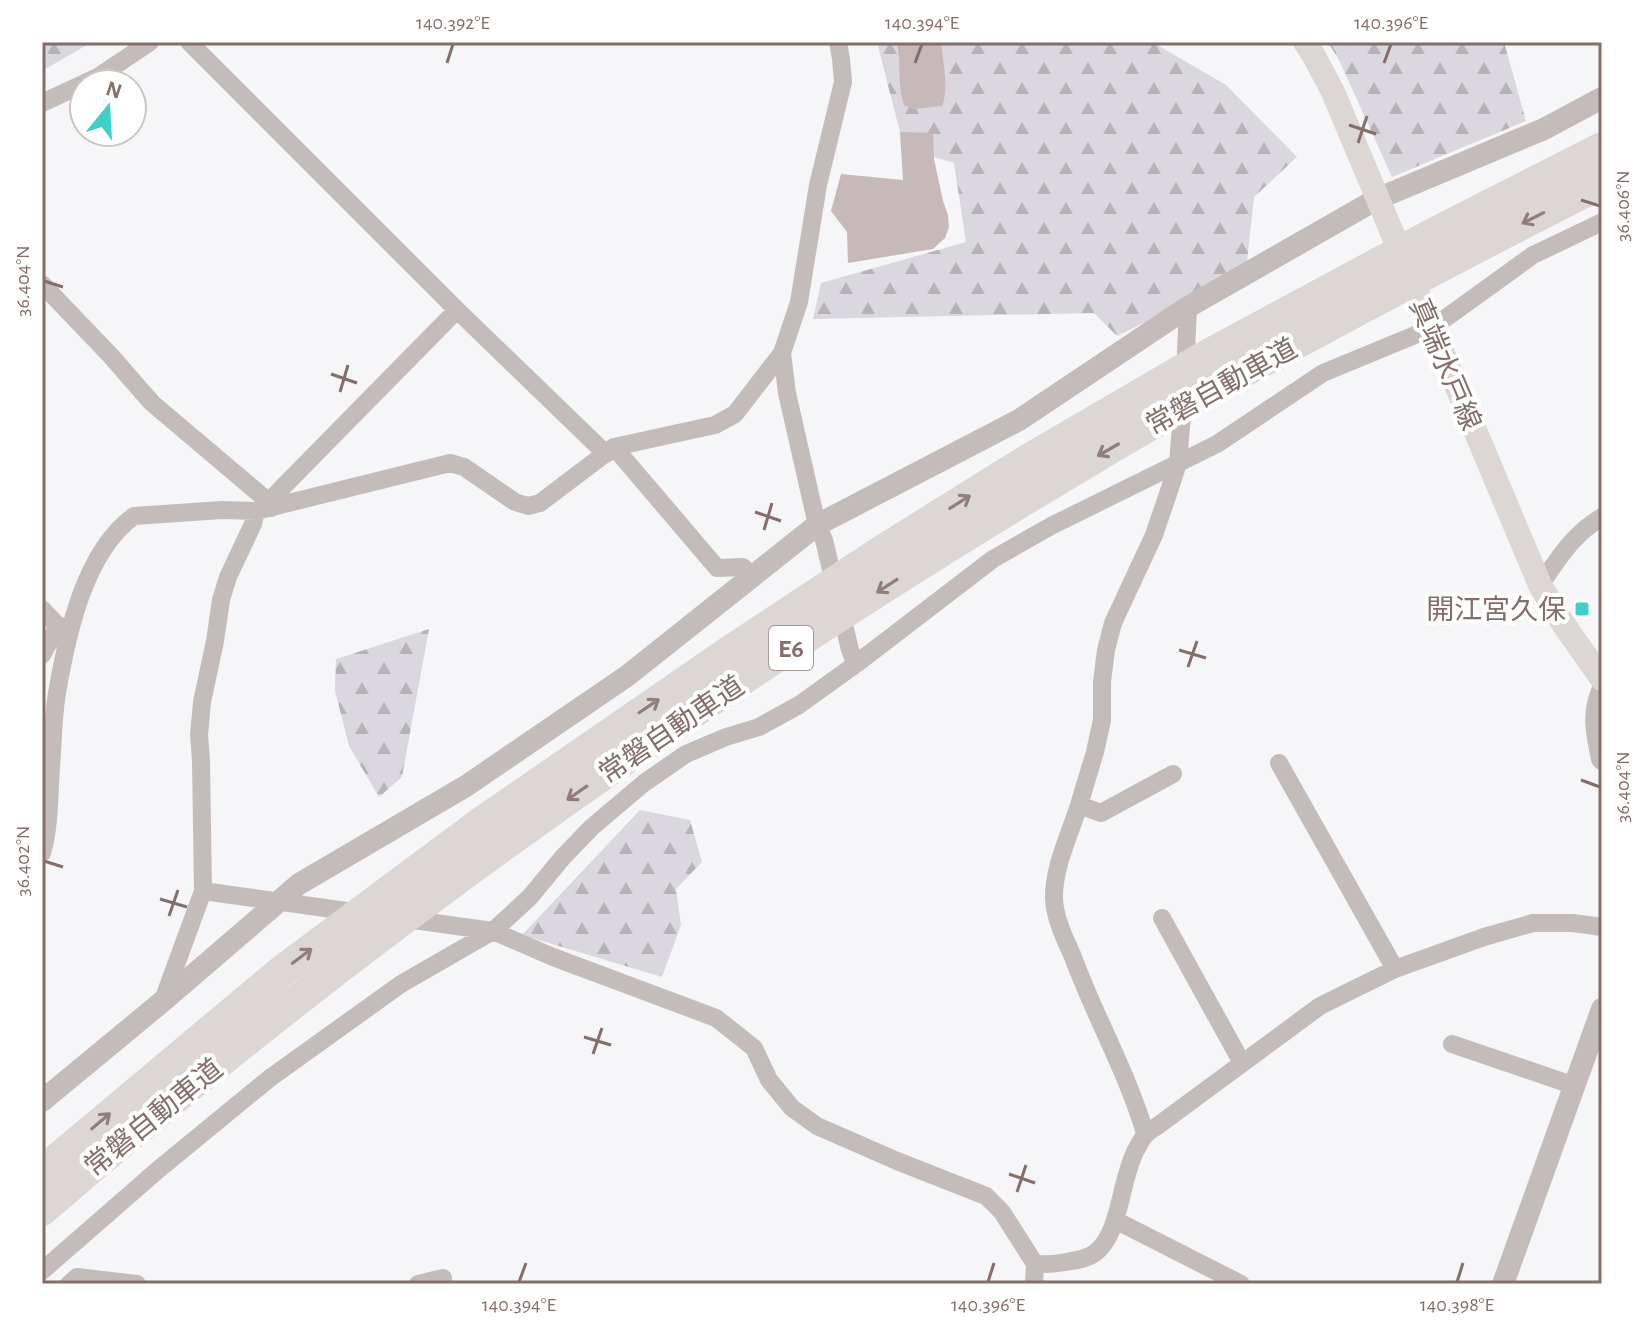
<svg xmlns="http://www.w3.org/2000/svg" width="1644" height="1326" viewBox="0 0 1644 1326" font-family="'Alegreya Sans','Noto Sans JP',sans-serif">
  <defs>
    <pattern id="forest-firs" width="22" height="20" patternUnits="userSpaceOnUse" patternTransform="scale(2)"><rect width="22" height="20" fill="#dad7de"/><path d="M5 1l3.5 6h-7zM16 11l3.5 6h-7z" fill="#b6b3b8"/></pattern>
  </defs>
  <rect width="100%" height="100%" fill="#f6f6f8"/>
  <path fill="url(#forest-firs)" d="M42 42H92L42 71Z
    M877 42H1152L1226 85 1297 157 1254 197 1247 262 1180 305 1117 336 1094 313 813 319 821 283 966 242 954 163 904 148Z
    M1328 42H1504L1526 121 1392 177 1339 60Z
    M429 629 402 777 379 797 349 746 335 691 336 659Z
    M640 810 690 820 702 862 676 889 681 925 662 977 522 935Z"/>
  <path fill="#c7b9ba" d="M897 42H941C943 60 949 90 942 106L913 109 904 105C897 85 901 63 897 42Z
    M900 132 933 133 934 159 943 201 948 215 949 227 945 238 933 249 848 263 847 232 831 211 841 174 903 180Z"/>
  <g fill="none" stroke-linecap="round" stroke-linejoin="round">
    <path stroke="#c3bcbb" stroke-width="18" d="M189 42 457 310 606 454
      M838 42 841 59 843 82 818 185 799 302 782 353 787 393 817 525 824 540 850 650 856 664
      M42 103 98 77 150 42
      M42 284 111 356 152 403 262 496 271 508
      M1185 373 1188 307
      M614 447 717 568 743 567 752 576
      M271 508 275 495 457 310
      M1540 585C1559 558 1572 535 1602 517
      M42 609 58 626 71 627
      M42 655 58 626
      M1279 763 1395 969
      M1173 774 1101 813 1079 805 1095 752 1102 720V682L1106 650 1113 623 1154 535 1170 488 1178 463 1183 402
      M1079 805C1070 834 1053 868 1054 899 1055 919 1065 939 1073 957 1095 1017 1127 1072 1145 1133
      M42 853C50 826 49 795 51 767 53 743 53 717 57 693 67 635 84 552 134 516L222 510 256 511 450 463 464 467 515 502 528 506 540 503 614 447 715 425 735 414 782 353
      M203 891 361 913
      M1162 918 1242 1063
      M406 919 493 931 553 957 716 1018 754 1048 769 1080 792 1108 817 1126 897 1161 986 1196 1002 1212 1035 1264 1034 1284
      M163 1000 203 891 201 760 199 735 202 702 215 641 221 600 228 577 253 524 256 511
      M1452 1044 1575 1086
      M1115 1220 1241 1284
      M1035 1264C1046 1265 1055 1264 1066 1262 1076 1260 1087 1259 1095 1253 1121 1234 1120 1179 1136 1150 1143 1137 1144 1134 1156 1127L1320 1006 1395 969 1484 937 1533 923H1573L1602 927
      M42 1271 159 1169 270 1078 401 984 493 931 530 897 563 857 592 827 644 783 686 754 726 737 759 727 799 705 856 664 993 559 1051 526 1217 444 1323 373 1432 328 1533 255 1602 222
      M69 1284 77 1277 137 1284
      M418 1284 443 1278"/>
    <path stroke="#c3bcbb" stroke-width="22" d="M1602 691C1592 716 1597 734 1602 759
      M42 1101 163 1001 299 884 466 786 627 676 817 525 1019 420 1188 307 1377 199 1544 129 1602 98
      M1503 1284 1602 1009"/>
    <path stroke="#dcd6d5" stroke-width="24" d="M1305 42 1314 56 1333 92 1540 585 1564 625 1602 679"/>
    <path stroke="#dcd6d5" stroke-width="32" d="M42 1172 282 971 478 825 732 650 882 551 1023 463 1208 355 1433 234 1602 148
      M42 1210C400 900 793 630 1203 394 1241 372 1280 352 1319 331 1413 280 1507 231 1602 183"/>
  </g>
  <defs><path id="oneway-shaft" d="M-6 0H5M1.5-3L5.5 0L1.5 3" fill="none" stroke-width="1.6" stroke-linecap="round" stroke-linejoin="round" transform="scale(2)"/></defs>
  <g stroke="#917e7a">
    <use href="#oneway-shaft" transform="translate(1533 218) rotate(153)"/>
    <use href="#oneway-shaft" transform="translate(1108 450) rotate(150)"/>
    <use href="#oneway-shaft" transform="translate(960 502) rotate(-32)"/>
    <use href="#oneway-shaft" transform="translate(887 586) rotate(147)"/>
    <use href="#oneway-shaft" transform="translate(649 706) rotate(-34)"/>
    <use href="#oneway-shaft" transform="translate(577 793) rotate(145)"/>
    <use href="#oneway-shaft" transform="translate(302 956) rotate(-37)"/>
    <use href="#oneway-shaft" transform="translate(101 1121) rotate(-40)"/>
  </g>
  <path fill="none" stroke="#846e6a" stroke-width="3" d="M447 63 453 44M915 63 922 44M1384 63 1391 44M1349 125 1376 134M1358 143 1367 116M1581 200 1600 206M44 281 63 287M331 374 357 383M340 392 348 365M755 512 781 521M764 530 772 503M1179 650 1206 658M1188 667 1197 641M1581 780 1600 787M44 861 63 867M160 899 187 907M169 916 178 890M584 1037 611 1045M593 1054 602 1028M1009 1174 1035 1183M1017 1192 1026 1165M519 1282 526 1263M988 1282 994 1263M1457 1282 1463 1263"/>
  <rect fill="#3cd2c8" stroke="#fff" stroke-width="3" x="1574" y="601" width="16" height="16" rx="4"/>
  <g text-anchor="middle" stroke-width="8" stroke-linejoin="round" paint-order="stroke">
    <rect fill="#fff" stroke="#a99a97" stroke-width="2" x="769" y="626" width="44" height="44" rx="6"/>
    <g font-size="26" font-weight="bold" fill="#846e6a">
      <text x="791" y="657">E6</text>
    </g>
    <g font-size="28" fill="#846e6a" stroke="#fff">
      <text transform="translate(1446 364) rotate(67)" y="10">真端水戸線</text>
      <text transform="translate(1221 386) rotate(-29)" y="10">常磐自動車道</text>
      <text transform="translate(671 729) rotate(-34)" y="10">常磐自動車道</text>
      <text transform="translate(153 1117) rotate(-39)" y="10">常磐自動車道</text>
    </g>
    <g font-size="28" fill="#846e6a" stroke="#fff" text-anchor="end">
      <text x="1566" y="619">開江宮久保</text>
    </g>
  </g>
  <rect width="1644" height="1326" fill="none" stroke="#ffffff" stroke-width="88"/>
  <g transform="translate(108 108) rotate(18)"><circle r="38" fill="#ffffff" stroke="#cec5c3" stroke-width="2"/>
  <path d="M0-6L14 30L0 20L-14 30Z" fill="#3cd2c8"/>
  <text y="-12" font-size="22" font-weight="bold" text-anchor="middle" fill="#846e6a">N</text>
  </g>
  <rect x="44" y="44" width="1556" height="1238" fill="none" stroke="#846e6a" stroke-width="3"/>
  <g font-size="20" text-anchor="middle" fill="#846e6a">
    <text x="453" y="29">140.392°E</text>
    <text x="922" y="29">140.394°E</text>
    <text x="1391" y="29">140.396°E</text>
    <text transform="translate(1622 206) rotate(-90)" y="7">36.406°N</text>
    <text transform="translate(22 281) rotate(-90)" y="7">36.404°N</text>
    <text transform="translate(1622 787) rotate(-90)" y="7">36.404°N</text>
    <text transform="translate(22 861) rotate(-90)" y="7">36.402°N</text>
    <text x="519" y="1311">140.394°E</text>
    <text x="988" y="1311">140.396°E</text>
    <text x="1457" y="1311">140.398°E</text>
  </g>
</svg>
